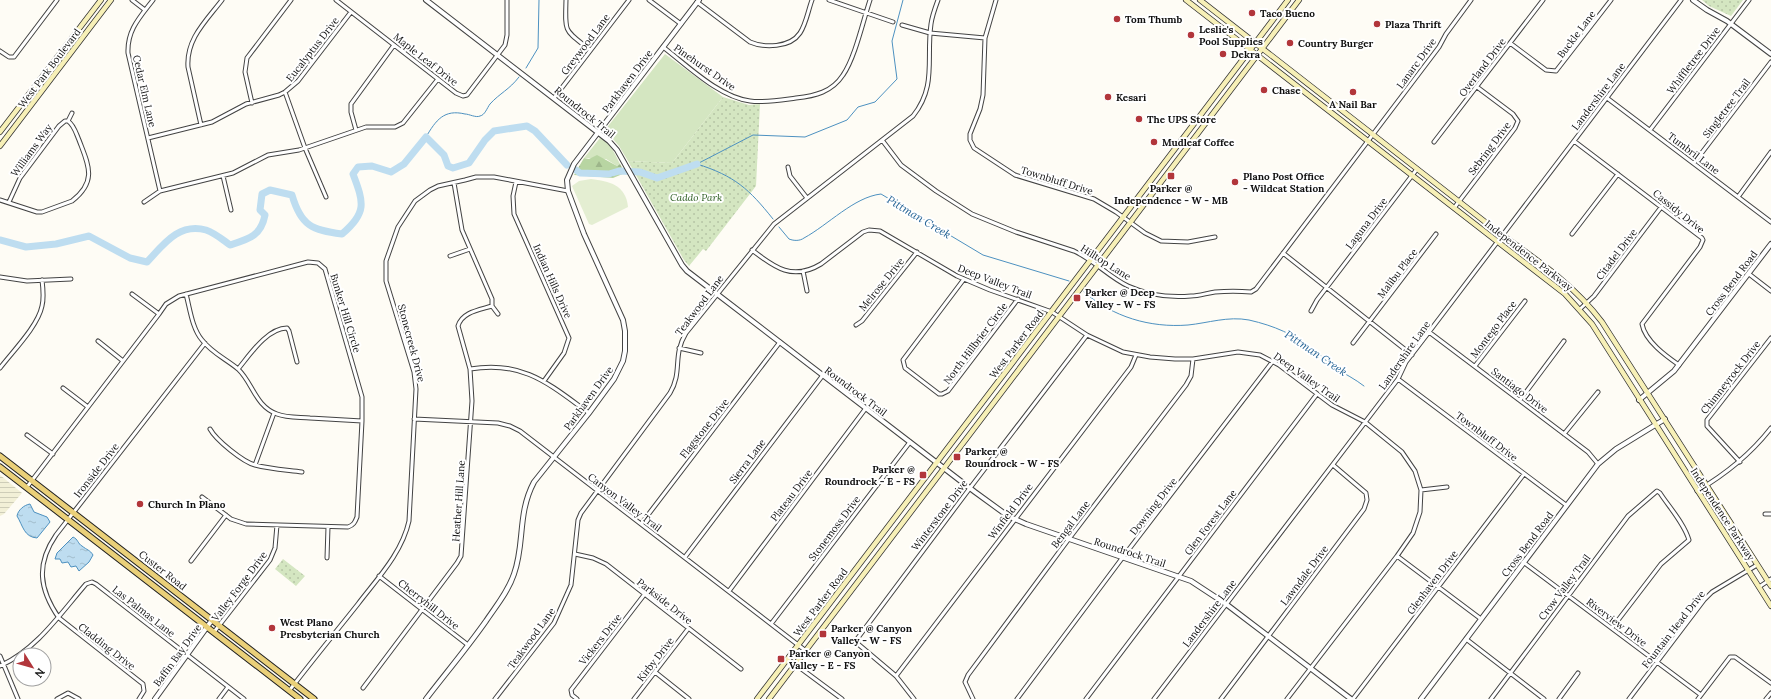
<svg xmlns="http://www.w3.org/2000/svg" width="1771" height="699" viewBox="0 0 1771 699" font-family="Lora,serif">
  <defs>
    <pattern id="farmland-rules" width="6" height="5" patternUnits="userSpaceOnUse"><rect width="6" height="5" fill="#f2f0d7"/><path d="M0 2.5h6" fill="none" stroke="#cecdb8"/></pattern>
    <pattern id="forest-firs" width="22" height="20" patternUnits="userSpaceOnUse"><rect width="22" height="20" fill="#b8d5a2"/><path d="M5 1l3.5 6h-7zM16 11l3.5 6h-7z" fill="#9db68a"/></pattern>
    <pattern id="park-dots" width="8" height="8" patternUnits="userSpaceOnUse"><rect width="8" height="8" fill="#d4e6c1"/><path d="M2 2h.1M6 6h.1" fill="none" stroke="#b5c4a5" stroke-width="1.8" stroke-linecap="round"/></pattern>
    <pattern id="water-ripples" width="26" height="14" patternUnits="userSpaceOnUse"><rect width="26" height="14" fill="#beddf0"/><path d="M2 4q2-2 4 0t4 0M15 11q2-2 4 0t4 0" fill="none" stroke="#a2bdcd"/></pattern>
  </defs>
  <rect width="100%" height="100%" fill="#fefcf5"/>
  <path fill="url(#farmland-rules)" d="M0 475 22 493 4 514 0 516Z"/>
  <path fill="#d4e6c1" d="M665 54 723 97 672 163 628 161 619 146 605 130Z
    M600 138C610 142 615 154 620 164L617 166 606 159 584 158Z"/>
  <path fill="url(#forest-firs)" d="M597 155 617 166 620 164 625 173 613 178 574 175 584 158 589 159Z"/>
  <path fill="url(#park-dots)" d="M1702 0H1743L1731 16 1709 6Z
    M723 97 749 105 760 104 756 186 706 251 703 249 689 266 684 260 628 161 672 163Z
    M283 559 305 576 296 586 275 569Z"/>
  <path fill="#e4eed2" d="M591 179C609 181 626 185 628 207L592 225 589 224 572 186 579 181Z"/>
  <path fill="url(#water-ripples)" stroke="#4d91c0" d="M30 504 34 512 47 517 50 522 37 538C24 537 23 526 17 516 18 510 24 505 30 504Z
    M73 537C78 539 78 544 82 546 87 550 90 550 93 555L89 562 79 571 76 566 71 567 68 562 62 563 60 559H55L57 553Z"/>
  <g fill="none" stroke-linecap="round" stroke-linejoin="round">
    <path stroke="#4d91c0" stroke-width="1" d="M526 68 538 48 539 0
      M426 137C436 120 444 109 465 114 469 114 476 118 480 116 485 115 487 108 490 104 500 93 509 90 519 77
      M697 164 753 135 805 137 847 120 858 107 875 102 897 79 892 41 903 0
      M697 164C735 176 749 189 773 219
      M779 227 789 239C794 241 800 241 804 238 828 225 854 197 881 194L983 255 1069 281
      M1084 292C1113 317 1150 328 1188 325 1208 323 1228 316 1249 320 1275 326 1293 334 1314 350 1322 356 1328 363 1335 368 1345 374 1355 379 1364 386"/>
    <path stroke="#beddf0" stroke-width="7" d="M576 170 580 173 609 174 619 171 640 172 657 178 697 164
      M0 240 26 247 56 244 89 236 130 258 147 262C163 245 179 222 206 230 215 233 223 240 230 245 249 239 261 236 265 215L260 210 262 194 270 190 292 195C301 226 312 230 342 234 367 213 364 203 353 174L358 167 372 166 391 172 404 164 426 137 444 155 448 166 453 168 469 163 485 140 494 131 527 126 535 131 567 165"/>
    <g stroke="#434343" stroke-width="5">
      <path id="minor" d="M132 0 145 10
        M153 0C140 17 127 30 128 53L160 191
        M336 0 456 93 463 96 467 95 505 45 507 35V0
        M566 0C565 34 564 29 590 50
        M649 0 681 24
        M829 0 893 22
        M996 0 985 38 983 95 980 109 970 134V140L974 148 1015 175 1094 199 1116 212 1145 233 1161 241 1188 242 1215 237
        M697 2 750 42C764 48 790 48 800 33 806 24 808 11 812 0
        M902 25 930 33 985 38
        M1510 43 1546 70 1556 71 1611 0
        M663 47C688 66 719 97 750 101 765 103 781 100 796 98 815 96 832 92 843 75 855 58 863 21 870 0
        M0 51 9 57H14L57 0
        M285 92 305 148 326 197
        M554 98 629 0
        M1607 98 1771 222
        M252 103 245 72 247 58 291 0
        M68 121 72 113
        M201 125 188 67C186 39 206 21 222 0
        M356 130 351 112V104L394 45
        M1650 130 1749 0
        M148 138 212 122 246 104 279 95 285 92 298 81 351 12
        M882 140 901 165 936 191 972 214 1016 232 1074 251C1094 260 1109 277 1128 286 1148 295 1169 298 1191 296 1199 296 1207 293 1215 292 1227 291 1239 291 1251 292L1256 289 1439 47 1446 34 1471 0
        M1574 141 1702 238 1703 240 1700 247 1642 324C1645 341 1666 356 1679 365
        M1434 142 1543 0
        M1694 163 1771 62
        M788 167 790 176 807 198
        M223 176 231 210
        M516 182 513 196 514 214 569 338 564 353 544 381
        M454 183 462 230 492 299V306L498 314
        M1738 197 1771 152
        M0 200 37 212H42L72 201C98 181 88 164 79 140 76 133 74 125 68 121
        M9 202 20 178 59 126 65 121H68
        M144 202 160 191 233 173 268 155 299 150 366 127H395L403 123 438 79
        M1454 208 1515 128 1518 121 1513 114 1477 87
        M1572 234 1618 174
        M752 250C775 268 793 281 821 264L863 232 869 230 880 231 957 276 990 290 1052 312 1087 335 1123 352 1150 357 1175 359H1193L1238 352 1260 355 1279 365 1332 405 1365 422 1402 452 1415 471 1421 490 1420 512 1413 533 1397 556 1287 699
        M1283 253 1412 355
        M450 256 470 249
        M803 271 807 291
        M1749 274 1771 291
        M0 277 27 281 71 279
        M964 279 903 360 905 368 939 394H942L948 391 1018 299
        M132 294 159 314
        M186 294C190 309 192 328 202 340 212 353 226 359 238 369 253 383 255 406 277 414 287 418 300 417 310 418 327 419 345 420 362 421
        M1580 309 1594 296 1662 206
        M1311 311 1317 300 1417 169
        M856 325 862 321 917 252
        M1429 332 1588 452 1598 464
        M98 341 123 361
        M1353 343 1436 234
        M679 348 701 353
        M1475 366 1525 301
        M0 368C13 351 38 326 42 306 44 298 43 288 42 280
        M238 369C249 356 267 328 287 328L289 331 297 362
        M470 369C523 360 549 384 589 413
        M1398 379 1566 505
        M63 388 88 407
        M1520 400 1564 341
        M414 419 498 423 510 426 520 431 806 651
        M210 429C216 440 243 462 255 465 270 469 287 470 302 472
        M1564 434 1598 392
        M27 435 53 454
        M1740 462 1707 426V420L1771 338
        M255 465 274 413
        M27 487 159 314 166 304 179 296 308 262 318 263 325 269 362 397V421L357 517C355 522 354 525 348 527L246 524 231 519 202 497
        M1421 490 1447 487
        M1697 491C1726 474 1750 455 1771 428
        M1765 514H1771
        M641 524 780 342
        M575 554 593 558 606 564 741 669
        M1397 556 1481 619
        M685 557 823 375
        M327 558 328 527
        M191 561 226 515
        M1523 562 1701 695
        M379 576 468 645
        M1759 587 1771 579
        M729 591 866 408
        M771 624 910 442
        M214 632 270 560 275 548 277 525
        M1466 639 1544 699
        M0 656 18 699
        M788 659 842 699
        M0 666C37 649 60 614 86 584L92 582 96 584 244 699
        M655 672 689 699
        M896 676 1131 367 1136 355
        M363 688 457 563 461 556 472 401 470 369 458 326C462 312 479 310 492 306
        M289 691C312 661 335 633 358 604 377 579 402 553 409 521L416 389 414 372 386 281V261L398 227 415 201 430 190 438 186 465 180 476 177H494L568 191
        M57 699 68 693 79 699
        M139 699 144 691 143 684 59 618C39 589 36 564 56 535L205 343
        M219 699 228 687
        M495 699 554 623 571 585 578 520 581 513 670 393C683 371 672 356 686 333L774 224 913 116C937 86 926 59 931 24 932 16 935 8 938 0
        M577 699 572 695 571 690 644 595
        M634 699 688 629
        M914 699 896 676 858 644 857 639 970 488 1087 335
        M973 699 965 682 968 675 1068 540 1186 385 1191 376 1193 359
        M1017 699 1123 557 1273 361
        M1086 699 1317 394
        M1154 699 1398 379 1406 362 1429 332 1681 0
        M1221 699 1364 509 1367 500 1366 493 1333 465
        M1353 699 1524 474
        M1491 699 1628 516 1657 491 1660 493C1669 507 1684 523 1689 540L1661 564 1612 628
        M1559 699 1578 673
        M1629 699 1704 600 1712 592 1757 565
        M1698 699 1730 657H1735L1771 683
        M1766 699 1771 693"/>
    </g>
    <g stroke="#434343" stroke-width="6">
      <path id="tertiary" d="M426 0 609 141 617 150 682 265 687 271 975 492 1008 516 1026 524 1191 581 1226 604 1351 699
        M1693 0 1707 10 1727 21 1771 54
        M1639 400 1674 371 1771 244
        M155 699 212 620
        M426 699C446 673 467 648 486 621 496 606 508 592 514 574 525 544 517 514 534 482L589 413 614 379 623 361 625 351V331L623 320 584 234 568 191 567 180 574 164 699 0
        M1421 699 1598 464 1616 449 1665 419"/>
    </g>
    <g stroke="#323232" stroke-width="6">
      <path id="secondary" d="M1186 0 1565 294 1592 324 1771 606
        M1200 0 1502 235C1540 262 1574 285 1602 322L1771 586
        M0 132 101 0
        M0 146 111 0
        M757 699 1288 0
        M769 699 1299 0"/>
    </g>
    <g stroke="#212121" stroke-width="7">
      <path id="primary" d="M0 456 314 699
        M0 467 300 699"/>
    </g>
    <use href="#minor" stroke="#fff" stroke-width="3"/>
    <use href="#tertiary" stroke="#fff" stroke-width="4"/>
    <use href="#secondary" stroke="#f7f0b7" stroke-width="4.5"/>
    <use href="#primary" stroke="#ead079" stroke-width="5"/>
  </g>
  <g fill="#b2363b" stroke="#fff" stroke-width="1.5">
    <circle cx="1252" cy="13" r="4"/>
    <circle cx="1117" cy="19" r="4"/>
    <circle cx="1377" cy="24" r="4"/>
    <circle cx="1191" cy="35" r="4"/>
    <circle cx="1290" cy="43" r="4"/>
    <circle cx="1223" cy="54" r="4"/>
    <circle cx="1264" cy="90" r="4"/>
    <circle cx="1353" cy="92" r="4"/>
    <circle cx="1108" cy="97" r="4"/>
    <circle cx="1139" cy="119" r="4"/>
    <circle cx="1154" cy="142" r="4"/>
    <rect x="1167" y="172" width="8" height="8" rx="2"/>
    <circle cx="1235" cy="182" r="4"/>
    <rect x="1073" y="294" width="8" height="8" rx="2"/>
    <rect x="953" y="453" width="8" height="8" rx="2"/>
    <rect x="919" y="471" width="8" height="8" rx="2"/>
    <circle cx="140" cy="504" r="4"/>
    <circle cx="272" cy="628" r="4"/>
    <rect x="819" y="630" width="8" height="8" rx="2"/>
    <rect x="777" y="655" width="8" height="8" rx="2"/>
  </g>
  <g text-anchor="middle" stroke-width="4" stroke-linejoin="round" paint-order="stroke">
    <g font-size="10" font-weight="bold" fill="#101010" stroke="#fff" text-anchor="start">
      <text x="1260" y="17">Taco Bueno</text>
      <text x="1125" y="23">Tom Thumb</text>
      <text x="1385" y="28">Plaza Thrift</text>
      <text x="1199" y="33">Leslie's<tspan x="1199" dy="12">Pool Supplies</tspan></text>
      <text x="1298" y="47">Country Burger</text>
      <text x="1231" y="58">Dekra</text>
      <text x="1272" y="94">Chase</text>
      <text x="1116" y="101">Kesari</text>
      <text x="1353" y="108" text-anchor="middle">A Nail Bar</text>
      <text x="1147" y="123">The UPS Store</text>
      <text x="1162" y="146">Mudleaf Coffee</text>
      <text x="1243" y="180">Plano Post Office<tspan x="1243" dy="12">- Wildcat Station</tspan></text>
      <text x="1171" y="192" text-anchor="middle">Parker @<tspan x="1171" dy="12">Independence - W - MB</tspan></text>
      <text x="1085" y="296">Parker @ Deep<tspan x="1085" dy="12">Valley - W - FS</tspan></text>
      <text x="965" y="455">Parker @<tspan x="965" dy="12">Roundrock - W - FS</tspan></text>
      <text x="915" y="473" text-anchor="end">Parker @<tspan x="915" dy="12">Roundrock - E - FS</tspan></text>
      <text x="148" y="508">Church In Plano</text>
      <text x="280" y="626">West Plano<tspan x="280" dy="12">Presbyterian Church</tspan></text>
      <text x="831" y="632">Parker @ Canyon<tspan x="831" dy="12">Valley - W - FS</tspan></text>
      <text x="789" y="657">Parker @ Canyon<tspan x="789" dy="12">Valley - E - FS</tspan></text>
    </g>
    <g font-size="10" fill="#101010" stroke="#fff">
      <text transform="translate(1576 34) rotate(-53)" y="4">Buckle Lane</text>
      <text transform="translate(585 44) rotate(-53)" y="4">Greywood Lane</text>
      <text transform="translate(312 49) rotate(-52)" y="4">Eucalyptus Drive</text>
      <text transform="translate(426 59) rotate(38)" y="4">Maple Leaf Drive</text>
      <text transform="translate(1693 60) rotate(-53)" y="4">Whiffletree Drive</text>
      <text transform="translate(1416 63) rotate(-54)" y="4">Lanarc Drive</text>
      <text transform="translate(705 67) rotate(35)" y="4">Pinehurst Drive</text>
      <text transform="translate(1482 67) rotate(-53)" y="4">Overland Drive</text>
      <text transform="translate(49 68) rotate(-53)" y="4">West Park Boulevard</text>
      <text transform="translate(627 81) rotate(-53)" y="4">Parkhaven Drive</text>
      <text transform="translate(145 91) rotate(77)" y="4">Cedar Elm Lane</text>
      <text transform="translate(1598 96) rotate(-53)" y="4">Landershire Lane</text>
      <text transform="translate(1726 108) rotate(-53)" y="4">Singletree Trail</text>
      <text transform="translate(585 112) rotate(39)" y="4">Roundrock Trail</text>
      <text transform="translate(1489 148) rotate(-53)" y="4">Sebring Drive</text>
      <text transform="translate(31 150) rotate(-54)" y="4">Williams Way</text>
      <text transform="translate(1694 153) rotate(37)" y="4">Tumbril Lane</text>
      <text transform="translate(1057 180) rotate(17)" y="4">Townbluff Drive</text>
      <text transform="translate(1679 211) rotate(39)" y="4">Cassidy Drive</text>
      <text transform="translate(1366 223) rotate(-53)" y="4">Laguna Drive</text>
      <text transform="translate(1616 254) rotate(-53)" y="4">Citadel Drive</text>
      <text transform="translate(1529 255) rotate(38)" y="4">Independence Parkway</text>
      <text transform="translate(1106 262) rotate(32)" y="4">Hilltop Lane</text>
      <text transform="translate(1397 273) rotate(-53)" y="4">Malibu Place</text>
      <text transform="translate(553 281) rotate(66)" y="4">Indian Hills Drive</text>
      <text transform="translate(995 281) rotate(21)" y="4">Deep Valley Trail</text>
      <text transform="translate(1731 283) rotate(-53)" y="4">Cross Bend Road</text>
      <text transform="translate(881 284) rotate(-51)" y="4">Melrose Drive</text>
      <text transform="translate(699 305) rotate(-53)" y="4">Teakwood Lane</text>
      <text transform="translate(346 313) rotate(73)" y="4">Bunker Hill Circle</text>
      <text transform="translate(1493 329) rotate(-53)" y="4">Montego Place</text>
      <text transform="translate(412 343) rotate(75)" y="4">Stonecreek Drive</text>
      <text transform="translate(975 343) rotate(-53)" y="4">North Hillbrier Circle</text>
      <text transform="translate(1016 344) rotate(-53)" y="4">West Parker Road</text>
      <text transform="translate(1404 355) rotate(-55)" y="4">Landershire Lane</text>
      <text transform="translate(1307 377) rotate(35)" y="4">Deep Valley Trail</text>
      <text transform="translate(1730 377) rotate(-52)" y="4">Chimneyrock Drive</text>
      <text transform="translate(1520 390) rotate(37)" y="4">Santiago Drive</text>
      <text transform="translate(856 391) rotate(37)" y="4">Roundrock Trail</text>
      <text transform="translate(588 398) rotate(-54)" y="4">Parkhaven Drive</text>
      <text transform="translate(704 428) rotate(-52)" y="4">Flagstone Drive</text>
      <text transform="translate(1487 436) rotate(37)" y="4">Townbluff Drive</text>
      <text transform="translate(747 461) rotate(-53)" y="4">Sierra Lane</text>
      <text transform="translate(96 470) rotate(-52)" y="4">Ironside Drive</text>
      <text transform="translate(791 495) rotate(-53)" y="4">Plateau Drive</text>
      <text transform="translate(458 501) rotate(-86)" y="4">Heather Hill Lane</text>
      <text transform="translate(625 502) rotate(37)" y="4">Canyon Valley Trail</text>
      <text transform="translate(1153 506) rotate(-52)" y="4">Downing Drive</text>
      <text transform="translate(1010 511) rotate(-53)" y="4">Winfield Drive</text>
      <text transform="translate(1723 514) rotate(57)" y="4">Independence Parkway</text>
      <text transform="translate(939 515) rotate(-53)" y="4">Winterstone Drive</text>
      <text transform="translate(1210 522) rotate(-53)" y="4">Glen Forest Lane</text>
      <text transform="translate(1070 524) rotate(-53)" y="4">Bengal Lane</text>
      <text transform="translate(834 528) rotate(-53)" y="4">Stonemoss Drive</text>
      <text transform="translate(1527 544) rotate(-53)" y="4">Cross Bend Road</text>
      <text transform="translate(1130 552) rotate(18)" y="4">Roundrock Trail</text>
      <text transform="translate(163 570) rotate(38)" y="4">Custer Road</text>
      <text transform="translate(1304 575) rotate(-53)" y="4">Lawndale Drive</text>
      <text transform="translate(1432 582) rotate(-53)" y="4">Glenhaven Drive</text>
      <text transform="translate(239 586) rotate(-53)" y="4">Valley Forge Drive</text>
      <text transform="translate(1564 587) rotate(-53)" y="4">Crow Valley Trail</text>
      <text transform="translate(665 601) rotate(38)" y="4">Parkside Drive</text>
      <text transform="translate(820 602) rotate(-53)" y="4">West Parker Road</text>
      <text transform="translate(429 604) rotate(38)" y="4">Cherryhill Drive</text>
      <text transform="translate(144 611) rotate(38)" y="4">Las Palmas Lane</text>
      <text transform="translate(1209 613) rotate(-53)" y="4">Landershire Lane</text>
      <text transform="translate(1617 622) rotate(37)" y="4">Riverview Drive</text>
      <text transform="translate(1673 629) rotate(-52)" y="4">Fountain Head Drive</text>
      <text transform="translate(531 638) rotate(-54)" y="4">Teakwood Lane</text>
      <text transform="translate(600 639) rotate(-52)" y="4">Vickers Drive</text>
      <text transform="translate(107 646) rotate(38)" y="4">Cladding Drive</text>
      <text transform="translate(177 655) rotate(-54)" y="4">Baffin Bay Drive</text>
      <text transform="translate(655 659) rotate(-52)" y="4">Kirby Drive</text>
    </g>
    <g font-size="10" font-style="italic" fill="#326227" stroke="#fff">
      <text x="696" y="201">Caddo Park</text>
    </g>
    <g font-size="11" font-style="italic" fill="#266496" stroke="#fff">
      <text transform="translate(919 217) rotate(31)" y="4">Pittman Creek</text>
      <text transform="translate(1316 353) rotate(34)" y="4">Pittman Creek</text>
    </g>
  </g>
  <g transform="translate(32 667) rotate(127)"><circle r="19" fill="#ffffff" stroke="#9f9f9f"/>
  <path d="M0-3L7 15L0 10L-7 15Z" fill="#b2363b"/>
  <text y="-6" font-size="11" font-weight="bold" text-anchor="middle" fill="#101010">N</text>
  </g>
</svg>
